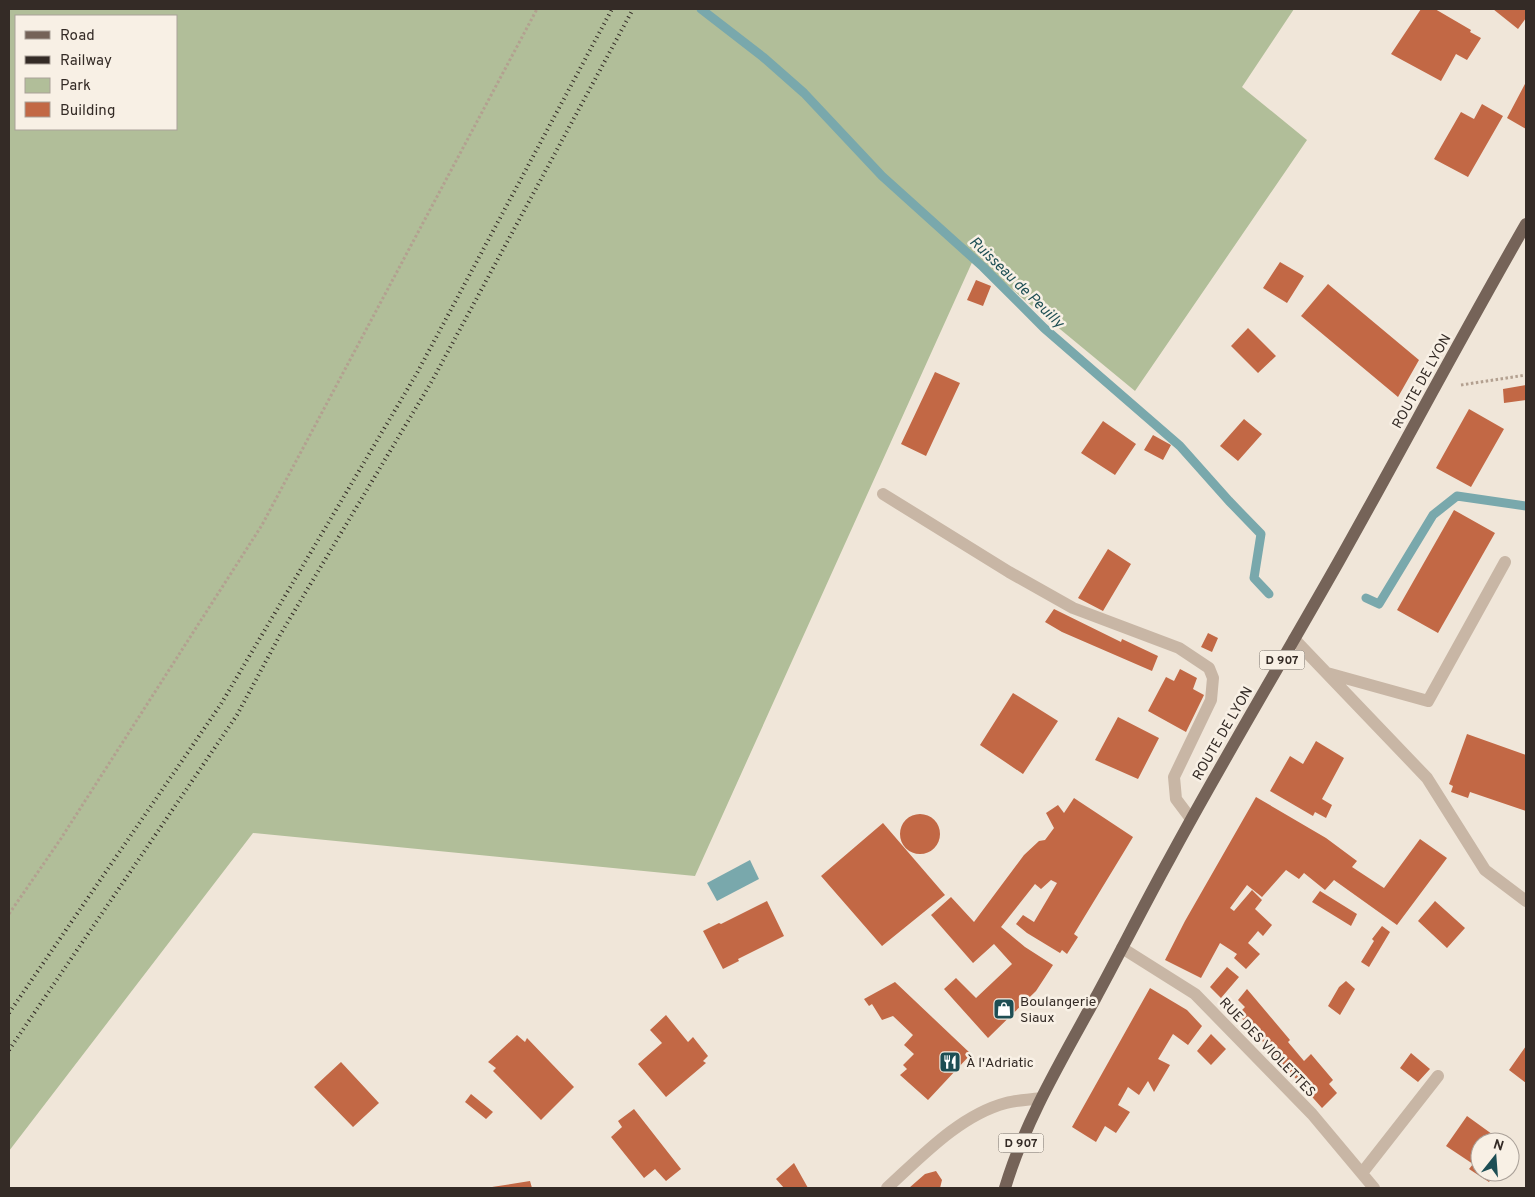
<svg xmlns="http://www.w3.org/2000/svg" width="1535" height="1197" viewBox="0 0 1535 1197" font-family="Overpass,sans-serif">
  <rect width="100%" height="100%" fill="#f0e6d9"/>
  <path fill="#b1be99" fill-rule="evenodd" d="M9 9H1294L1242 87 1307 140 1135 391 974 258 695 876 253 833 9 1151ZM16 16H176V129H16Z"/>
  <path fill="#79a8ac" d="M750 860 759 879 717 901 707 883Z"/>
  <g fill="none" stroke-linecap="round" stroke-linejoin="round">
    <path stroke="#79a8ac" stroke-width="9" d="M701 9 763 57 804 93 882 176 983 267 1044 328 1180 446 1229 501 1261 534 1254 578 1269 594
      M1366 598 1379 604 1433 515 1457 496 1526 506"/>
  </g>
  <path fill="#c26845" d="M1421 9H1435L1471 30 1470 32 1481 38 1467 60 1456 54 1441 81 1391 54Z
    M1493 9H1526V18L1518 29Z
    M1526 82V129L1507 118Z
    M1482 104 1503 116 1468 177 1434 159 1461 112 1474 119Z
    M1280 262 1304 276 1287 303 1263 288Z
    M976 280 991 286 983 306 967 300Z
    M1328 284 1419 360 1398 397 1301 316Z
    M1248 328 1276 356 1258 373 1231 346Z
    M935 372 960 383 926 456 901 444Z
    M1526 385V400L1504 403 1503 389Z
    M1469 409 1504 429 1471 487 1436 468Z
    M1244 419 1262 434 1238 461 1220 446Z
    M1103 421 1136 444 1115 475 1081 453Z
    M1153 435 1171 445 1163 460 1144 450Z
    M1454 510 1495 533 1438 633 1397 610Z
    M1108 549 1131 564 1103 611 1078 598Z
    M1054 609 1121 642 1122 639 1158 656 1152 671 1062 632 1045 622Z
    M1208 633 1218 638 1212 652 1201 647Z
    M1180 669 1197 678 1193 689 1204 695 1186 732 1148 711 1166 677 1174 681Z
    M1013 693 1058 721 1023 774 980 745Z
    M1118 717 1159 738 1138 779 1095 760Z
    M1467 734 1526 755V811L1470 792 1468 798 1451 792 1453 786 1449 784Z
    M1316 741 1344 758 1322 799 1332 805 1326 818 1315 812 1313 816 1270 791 1290 756 1303 764Z
    M1256 797 1326 838 1357 861 1352 867 1384 888 1420 839 1447 858 1397 925 1334 880 1325 890 1304 873 1299 879 1286 870 1262 897 1247 885 1230 908 1234 911 1252 890 1262 900 1255 909 1272 925 1263 936 1258 931 1248 943 1260 954 1246 969 1234 958 1237 954 1220 943 1201 978 1165 960 1185 921Z
    M1074 798 1133 837 1074 934 1078 937 1067 954 1062 950 1060 953 1027 933 1016 924 1023 915 1034 922 1057 883 1051 880 1041 889 1035 884 1001 927 1025 947 1053 965 1036 991 988 1038 944 989 956 978 976 998 1012 964 994 944 973 963 931 915 951 897 974 922 1024 855 1039 841 1045 840 1054 828 1046 813 1058 805 1064 813Z
    M900 834a20 20 0 1 1 40 0a20 20 0 1 1-40 0Z
    M883 823 945 895 882 946 821 876Z
    M1320 891 1357 914 1351 926 1312 902Z
    M767 901 784 936 738 959 739 961 723 969 703 931 719 923 721 924Z
    M1435 901 1465 928 1447 948 1418 921Z
    M1382 926 1390 932 1369 967 1361 962 1374 941 1372 939Z
    M1227 967 1239 977 1221 998 1210 987Z
    M1346 981 1355 989 1340 1015 1328 1006 1339 987Z
    M895 982 971 1054 928 1100 900 1075 907 1069 903 1065 914 1054 904 1045 913 1035 893 1016 882 1020 872 1004 869 1006 864 999Z
    M1150 988 1187 1010 1202 1026 1188 1045 1173 1034 1158 1059 1170 1065 1154 1092 1148 1081 1139 1095 1128 1087 1118 1105 1130 1112 1116 1133 1105 1126 1096 1142 1072 1127Z
    M1247 989 1290 1040 1288 1042 1304 1061 1311 1054 1333 1080 1329 1084 1337 1093 1322 1108 1238 1014 1245 1007 1238 1000Z
    M666 1015 688 1042 693 1037 708 1056 703 1061 706 1063 666 1097 638 1064 662 1043 650 1030Z
    M1211 1034 1226 1049 1211 1065 1197 1051Z
    M517 1035 525 1042 527 1038 574 1087 541 1120 493 1071 496 1068 488 1062Z
    M1526 1046V1083L1509 1070Z
    M1411 1053 1430 1069 1418 1082 1400 1068Z
    M341 1062 379 1103 353 1127 314 1087Z
    M471 1094 493 1112 486 1119 465 1102Z
    M634 1109 681 1169 666 1181 655 1169 644 1178 611 1137 622 1127 618 1121Z
    M1467 1116 1503 1142H1480V1172H1496L1489 1182 1469 1169 1473 1164 1446 1146Z
    M794 1163 808 1188H784L776 1179Z
    M936 1171 942 1180 940 1188H909L925 1174Z
    M530 1181 532 1188H492V1187Z"/>
  <g fill="none" stroke-linecap="round" stroke-linejoin="round">
    <path stroke="#b3a090" stroke-width="3" stroke-dasharray="2.5 2.5" stroke-linecap="butt" d="M1461 385 1526 375
      M9 914 60 840 262 525 537 9"/>
    <path stroke="#c8b6a5" stroke-width="12" d="M883 494 1009 572 1073 608 1179 648 1209 668 1213 678 1211 700 1174 777 1176 799 1191 819
      M1294 639 1427 778 1485 870 1526 901
      M1327 673 1428 701 1505 562
      M1122 948 1195 994 1312 1114 1374 1188
      M1362 1173 1438 1076
      M887 1188C921 1157 960 1115 1006 1103 1017 1100 1029 1100 1041 1098"/>
    <path stroke="#756358" stroke-width="12" d="M1005 1188C1025 1121 1061 1061 1095 999 1120 953 1144 905 1170 858 1224 758 1283 660 1339 561 1402 449 1462 335 1526 224"/>
    <path stroke="#342b26" stroke-width="4" stroke-dasharray="1 4" stroke-linecap="butt" d="M9 1013 221 704 417 373 612 9
      M9 1050 237 715 280 635 432 381 633 9"/>
  </g>
  <defs>
    <g id="shop-square" transform="scale(1.125)"><rect x="-9" y="-9" width="18" height="18" rx="4" fill="#1d4e54" stroke="#f8f0e5"/><path d="M-5-2.5h2.3a2.7 3.5 0 0 1 5.4 0H5L5.5 6h-11ZM-1.5-2.5h3a1.5 2.3 0 0 0-3 0Z" fill="#fff"/></g>
    <g id="restaurant-square" transform="scale(1.125)"><rect x="-9" y="-9" width="18" height="18" rx="4" fill="#1d4e54" stroke="#f8f0e5"/><path d="M-5-6h1v4h1v-4h1v4h1v-4h1v5L-1.5 .5V6h-2V.5L-5-1ZM5-6V6H3V1.5H1.5Q1.5-4 5-6Z" fill="#fff"/></g>
  </defs>
  <g fill-rule="evenodd">
    <use href="#shop-square" x="1004" y="1009"/>
    <use href="#restaurant-square" x="950" y="1062"/>
  </g>
  <g text-anchor="middle" stroke-width="5" stroke-linejoin="round" paint-order="stroke">
    <g fill="#f8f0e5" stroke="#6f665f" stroke-width="1">
      <rect x="1259.5" y="650.5" width="45" height="19" rx="4"/>
      <rect x="998.5" y="1133.5" width="45" height="19" rx="4"/>
    </g>
    <g font-size="12" font-weight="bold" fill="#342b26">
      <text x="1282" y="664">D 907</text>
      <text x="1021" y="1147">D 907</text>
    </g>
    <g font-size="14" fill="#342b26" stroke="#f8f0e5">
      <text transform="translate(1421 381) rotate(-61)" y="5">ROUTE DE LYON</text>
      <text transform="translate(1222 733) rotate(-60)" y="5">ROUTE DE LYON</text>
      <text transform="translate(1268 1047) rotate(46)" y="5">RUE DES VIOLETTES</text>
    </g>
    <g font-size="14" fill="#342b26" stroke="#f8f0e5" text-anchor="start">
      <text x="1020" y="1006">Boulangerie<tspan x="1020" dy="16">Siaux</tspan></text>
      <text x="966" y="1067">À l'Adriatic</text>
    </g>
    <g font-size="15" font-style="italic" fill="#1d4e54" stroke="#f8f0e5">
      <text transform="translate(1017 282) rotate(44)" y="5">Ruisseau de Peuilly</text>
    </g>
  </g>
  <rect width="1535" height="1197" fill="none" stroke="#342b26" stroke-width="20"/>
  <rect x="15" y="15" width="162" height="115" fill="#f8f0e5" stroke="#aaa199"/>
  <rect x="25" y="31" width="25" height="8" fill="#756358" stroke="#aaa199"/>
  <text x="60" y="40" font-size="15" fill="#342b26">Road</text>
  <rect x="25" y="56" width="25" height="8" fill="#342b26" stroke="#aaa199"/>
  <text x="60" y="65" font-size="15" fill="#342b26">Railway</text>
  <rect x="25" y="78" width="25" height="15" fill="#b1be99" stroke="#aaa199"/>
  <text x="60" y="90" font-size="15" fill="#342b26">Park</text>
  <rect x="25" y="102" width="25" height="15" fill="#c26845" stroke="#aaa199"/>
  <text x="60" y="115" font-size="15" fill="#342b26">Building</text>
  <g transform="translate(1495 1157) rotate(17)"><circle r="24" fill="#f8f0e5" stroke="#aaa199"/>
  <path d="M0-4L9 19L0 12L-9 19Z" fill="#1d4e54"/>
  <text y="-8" font-size="14" font-weight="bold" text-anchor="middle" fill="#342b26">N</text>
  </g>
</svg>
